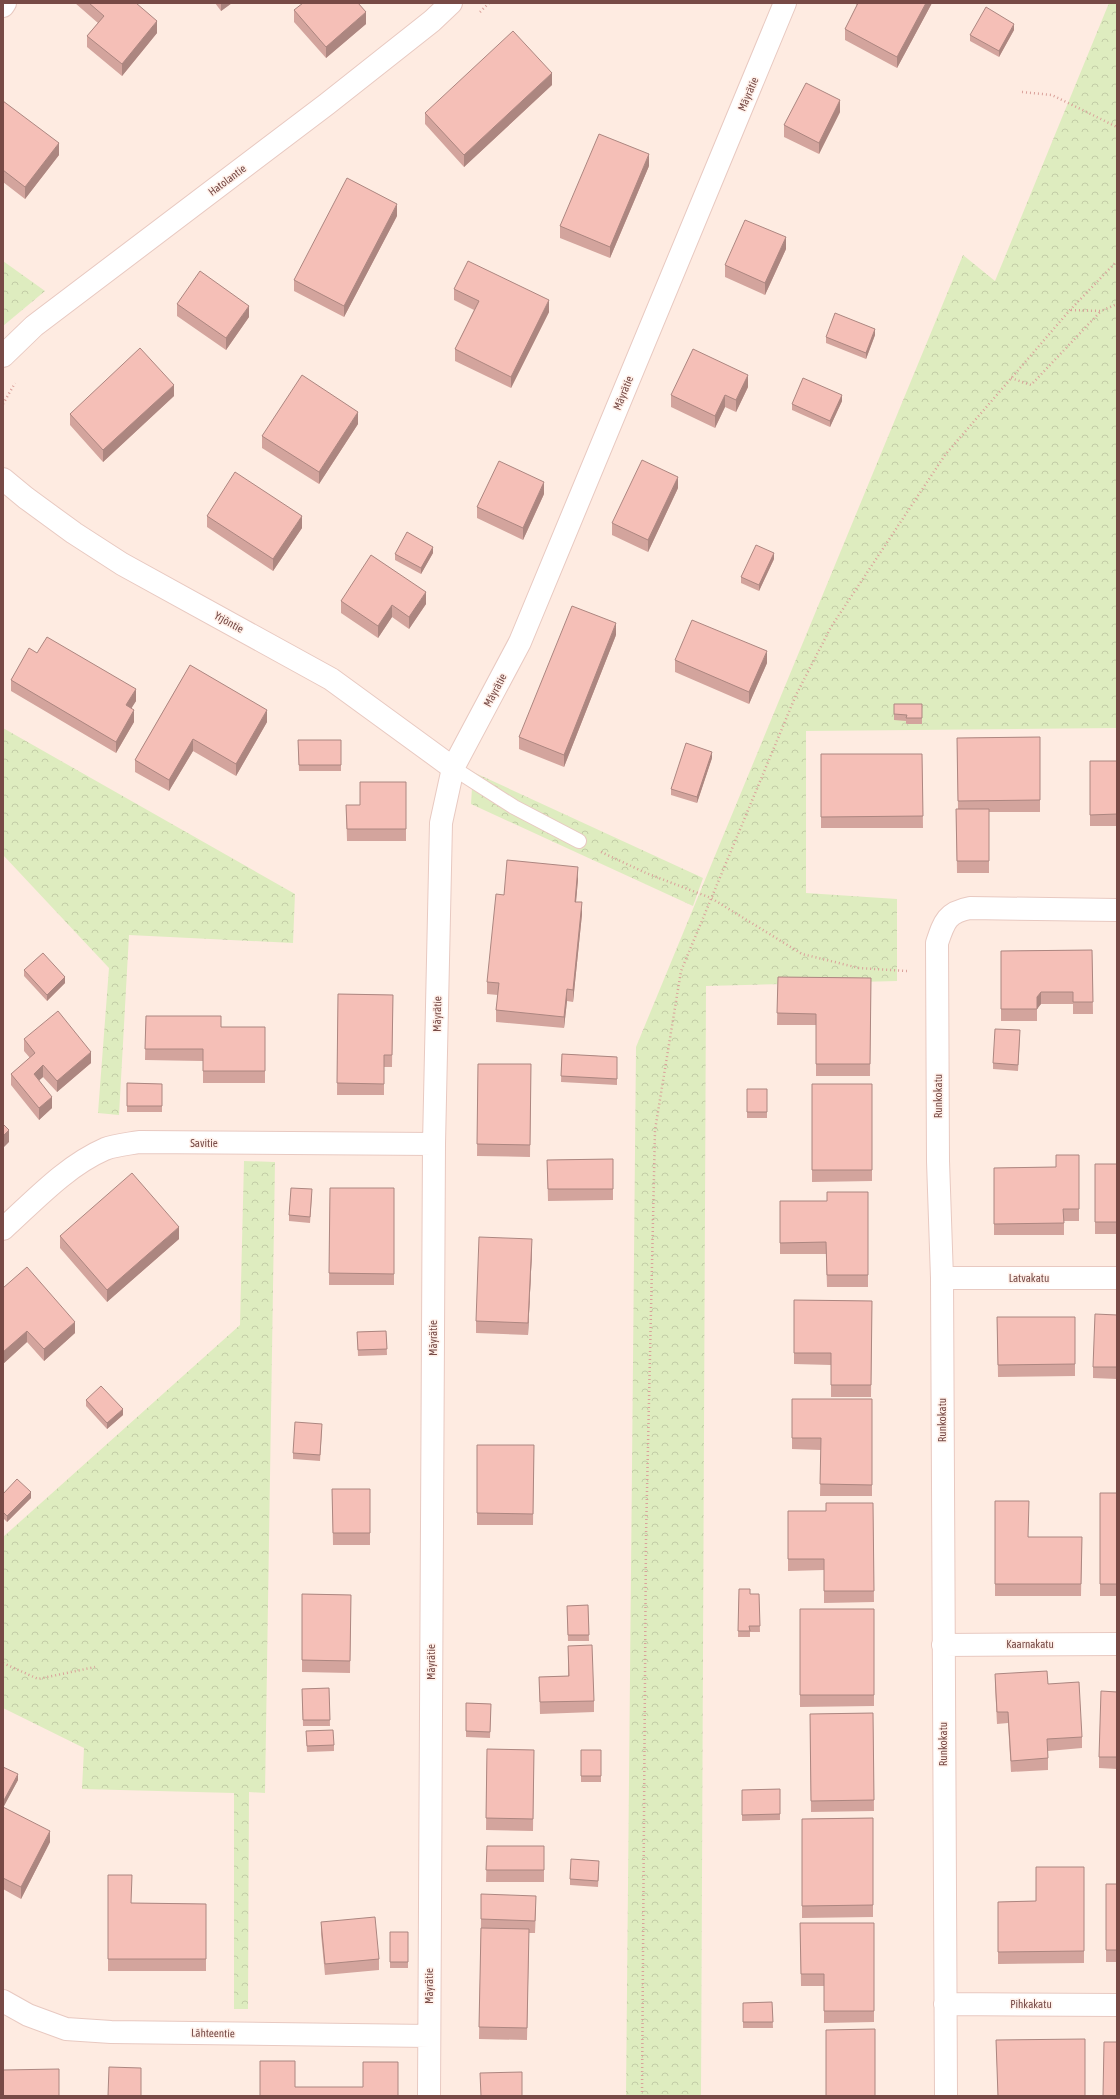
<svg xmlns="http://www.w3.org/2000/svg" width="1120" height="2099" viewBox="0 0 1120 2099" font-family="'Asap Condensed',sans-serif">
  <defs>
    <pattern id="forest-crowns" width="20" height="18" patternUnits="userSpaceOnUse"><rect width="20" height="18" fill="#deecbf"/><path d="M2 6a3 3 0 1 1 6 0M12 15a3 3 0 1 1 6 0" fill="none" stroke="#c2cca6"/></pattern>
  </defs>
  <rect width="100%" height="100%" fill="#feebe1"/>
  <path fill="url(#forest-crowns)" d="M1109 3H1117V728L806 731V893L897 899V981L706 986 701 2096H626L636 1047 963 255 995 281Z
    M3 261 45 291 3 326Z
    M3 728 295 894 293 943 129 935 119 1115 98 1113 109 968 3 855Z
    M473 772 703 878 693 906 471 804Z
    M244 1161 275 1162 265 1793 249 1792 248 2009H234V1793L82 1789 84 1748 3 1708V1537L240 1325Z"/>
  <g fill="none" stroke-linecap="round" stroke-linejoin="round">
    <g stroke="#e8c9c1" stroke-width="16">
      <path id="service" d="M453 768 514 807 579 841"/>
    </g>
    <g stroke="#e8c9c1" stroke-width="24">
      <path id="minor" d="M3 6 5 3
        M3 479 26 498 74 533 122 564 331 679 453 768
        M3 1229C34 1201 66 1166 105 1149 115 1145 128 1144 139 1142L434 1144
        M942 1278H1117
        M943 1645 1117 1644
        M3 2001 28 2015 66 2029 111 2032 429 2036
        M945 2004 1117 2005
        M429 2096 434 1144 441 823 453 768 520 642 785 3
        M946 2096 942 1278 938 1161 937 943C944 922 947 912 970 908L1117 910"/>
    </g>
    <g stroke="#e8c9c1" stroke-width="24">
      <path id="tertiary" d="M3 356 34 326 327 104 432 21 451 3"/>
    </g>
    <path stroke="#daa19a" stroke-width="2.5" stroke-dasharray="1 3" stroke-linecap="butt" d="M480 12 489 3
      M1022 92 1052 95 1117 127
      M1071 310 1101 311 1117 304
      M1011 378 1031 385 1101 311
      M3 404 15 383
      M601 852 646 873 711 898 802 954 859 968 907 971
      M3 1663 38 1679 95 1667
      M642 2096 646 1536 655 1130 681 971 796 695 831 627 945 455 1070 310 1117 261"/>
    <use href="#service" stroke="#fff" stroke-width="14"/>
    <use href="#minor" stroke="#fff" stroke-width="22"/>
    <use href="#tertiary" stroke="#fff" stroke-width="22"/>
  </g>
  <path fill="#d3a49d" d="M75 3H136L157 33 122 76 87 47V36L98 23Z
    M215 3H232L221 11Z
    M854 3H932L897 68 845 40V29L857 5Z
    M294 10 366 24 326 58 294 22Z
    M1014 30 999 57 970 41V35Z
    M552 85 464 167 425 124V113Z
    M3 101 59 155 25 199 3 182Z
    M840 112 819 154 784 137V125Z
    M649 166 610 258 560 238V226Z
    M397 216 344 317 294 291V280Z
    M786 249 765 295 725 277V265Z
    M454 289 549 312 511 388 455 361V349L474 310 454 300Z
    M177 304 249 317 226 350 177 316Z
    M875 335 866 359 826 343V337Z
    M748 387 736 412 725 407 715 428 671 407V395Z
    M174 396 103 462 70 425V414Z
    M842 401 830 427 792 410V404Z
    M358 424 319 484 262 448V436Z
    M678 488 648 552 612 535V523Z
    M544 494 523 540 477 518V507Z
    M207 516 302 528 273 571 207 527Z
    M433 553 421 574 395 560V554Z
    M774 559 759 591 741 583V577Z
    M341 601 426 604 409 629 392 617 378 638 341 613Z
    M616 635 564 767 519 749V737Z
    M37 653 136 701 131 708 134 722 116 753 11 691V680Z
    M675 660 767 663 749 704 675 672Z
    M190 665 267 722 236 776 193 751 169 791 135 772V760Z
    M894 704H922V724H906V721L894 720Z
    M1040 737V812H989V873H957L956 809H958L957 738Z
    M298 740H341V771H299Z
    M821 754H922L923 828H821Z
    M712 758 697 803 671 795V789Z
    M1090 761H1117V826H1090Z
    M406 782V841H347L346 805H360Z
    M578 879 576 902 582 914 573 1002 567 1001 564 1028 496 1022V1010L498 995 487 994V982L504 895Z
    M1092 950 1093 1014H1073V1004H1041L1037 1009V1021H1001V951Z
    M24 970 65 983 47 1001 24 976Z
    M778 977 871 978 870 1076H816V1025H777Z
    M338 994 393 995 392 1067H384V1095H337Z
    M146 1016 221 1027H265V1083H203V1061L145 1060Z
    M1020 1036 1018 1071 993 1069V1063Z
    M24 1039 91 1063 57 1092 43 1077 39 1080 52 1108 39 1120 11 1085V1074L30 1058 24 1051Z
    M562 1054 617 1057V1085L561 1082Z
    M478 1064H531L530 1157 477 1156Z
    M127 1083 162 1084V1112H127Z
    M812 1084H872V1181L812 1182Z
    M747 1089H767V1118H747Z
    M1079 1155V1221H1064V1235H994V1168L1056 1167Z
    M613 1159V1200L548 1201 547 1160Z
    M1095 1164H1117V1234H1095Z
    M330 1188H394V1285H329Z
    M868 1192V1287H827L826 1254H780V1201H827Z
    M312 1195 310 1223 289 1221V1215Z
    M60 1236 179 1239 107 1302 60 1248Z
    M532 1251 528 1335 476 1333V1321Z
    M3 1288 75 1333 44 1361 27 1342 3 1364Z
    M794 1300 872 1301 871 1397H831V1365L794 1364Z
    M1117 1315V1379L1093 1378V1367Z
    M997 1317H1075V1376L998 1377Z
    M386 1331 387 1355 358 1356 357 1332Z
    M792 1399H872V1496H820L821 1450 792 1449Z
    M86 1400 123 1415 107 1429 86 1406Z
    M322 1430 320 1461 293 1459V1453Z
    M477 1445H534L533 1525H477Z
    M332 1489H370V1545H333Z
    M1100 1493H1117V1596H1100Z
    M3 1494 31 1498 7 1522 3 1518Z
    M995 1501 1028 1537H1082L1081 1596H995Z
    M873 1503 874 1602 824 1603V1570L788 1571V1511H826Z
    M739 1589 750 1594H759L760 1632H750V1637H738Z
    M302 1594 351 1595 350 1673 302 1672Z
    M588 1605 589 1641H568L567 1606Z
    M800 1609H874V1706L800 1707Z
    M568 1646 594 1701V1712L540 1714 539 1677 568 1676Z
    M995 1674 1048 1684 1082 1737V1748L1048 1751V1770L1011 1772 1008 1723 997 1724 995 1685Z
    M329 1688 330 1726H303L302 1689Z
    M1117 1692V1769L1099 1768V1757Z
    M466 1703 491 1704 490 1738 466 1737Z
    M873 1713 874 1811 811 1812 810 1714Z
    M306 1731 334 1745V1751L307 1752Z
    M487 1749 534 1750 533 1831 486 1830Z
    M581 1750H601V1782H581Z
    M3 1767 18 1780 3 1807 50 1842 21 1899 3 1889Z
    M780 1789V1820L742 1821V1790Z
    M873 1818V1917L802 1918V1819Z
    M487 1846H544V1882H486Z
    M599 1867 598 1887 570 1885V1879Z
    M1084 1867V1963L998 1964V1902L1036 1901Z
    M108 1875 131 1903 206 1904V1971H108Z
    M1106 1884H1117V1962H1106Z
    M536 1908 535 1933H529L527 2040 479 2039 481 1919Z
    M321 1922 379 1959V1970L325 1975 321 1934Z
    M800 1923H874V2022L824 2023V1986H801Z
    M390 1932H408V1968H390Z
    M772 2002 773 2028H743V2003Z
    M996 2040 1085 2096H998Z"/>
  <path fill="#ac8680" d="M221 3H232L221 11Z
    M926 3H932L897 68V57Z
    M366 12V24L326 58V47Z
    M157 21V33L122 76V64Z
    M1014 24V30L999 57V51Z
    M552 73V85L464 167V155Z
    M840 100V112L819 154V143Z
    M59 143V155L25 199V187Z
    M649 154V166L610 258V247Z
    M397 204V216L344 317V306Z
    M786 237V249L765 295V283Z
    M549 300V312L511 388V377Z
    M249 306V317L226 350V338Z
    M875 329V335L866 359V353Z
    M748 375V387L736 412V400Z
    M174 385V396L103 462V450Z
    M725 395V407L715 428V416Z
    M842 395V401L830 427V421Z
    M358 412V424L319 484V472Z
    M678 477V488L648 552V540Z
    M544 482V494L523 540V528Z
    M302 516V528L273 571V559Z
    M433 547V553L421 574V568Z
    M774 553V559L759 591V585Z
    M426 592V604L409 629V617Z
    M392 605V617L378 638V626Z
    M616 623V635L564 767V755Z
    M767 651V663L749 704V692Z
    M136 689V701L126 717V705Z
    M134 710V722L116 753V742Z
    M267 710V722L236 776V764Z
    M193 739V751L169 791V780Z
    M712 752V758L697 803V797Z
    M578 867V879L575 913V902Z
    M582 902V914L573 1002V990Z
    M65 977V983L47 1001V995Z
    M567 989V1001L564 1028V1017Z
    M1041 992V1004L1037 1009V997Z
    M91 1052V1063L57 1092V1081Z
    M43 1065V1077L34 1085V1074Z
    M52 1097V1108L39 1120V1108Z
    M9 1130V1142L3 1148V1136Z
    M179 1227V1239L107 1302V1290Z
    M532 1239V1251L528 1335V1323Z
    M75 1322V1333L44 1361V1349Z
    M27 1331V1342L3 1364V1352Z
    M123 1409V1415L107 1429V1423Z
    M31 1492V1498L7 1522V1516Z
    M18 1774V1780L3 1808V1802Z
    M50 1831V1842L21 1899V1887Z"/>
  <path fill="#f5bfb7" stroke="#ac8680" d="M89 3H136L157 21 122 64 87 36 104 16Z
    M303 3H358L366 12 326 47 294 10Z
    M858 3H926L897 57 845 29Z
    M986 7 1014 24 999 51 970 35Z
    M513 31 552 73 464 155 425 113Z
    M806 83 840 100 819 143 784 125Z
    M3 101 59 143 25 187 3 170Z
    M599 134 649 154 610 247 560 226Z
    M347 178 397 204 344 306 294 280Z
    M745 220 786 237 765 283 725 265Z
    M468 261 549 300 511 377 455 349 479 301 454 289Z
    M200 271 249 306 226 338 177 304Z
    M835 313 875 329 866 353 826 337Z
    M140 348 174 385 103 450 70 414Z
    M693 349 748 375 736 400 725 395 715 416 671 395Z
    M302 375 358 412 319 472 262 436Z
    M803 378 842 395 830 421 792 404Z
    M642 460 678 477 648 540 612 523Z
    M499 461 544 482 523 528 477 507Z
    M235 472 302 516 273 559 207 516Z
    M407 532 433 547 421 568 395 554Z
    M756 545 774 553 759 585 741 577Z
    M371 555 426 592 409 617 392 605 378 626 341 601Z
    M572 606 616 623 564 755 519 737Z
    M692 620 767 651 749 692 675 660Z
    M47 637 136 689 126 705 134 710 116 742 11 680 29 648 37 653Z
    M190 665 267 710 236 764 193 739 169 780 135 760Z
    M894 704H922V718H906L907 715 894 714Z
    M1040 737V800L958 801 957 738Z
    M298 740H341V765H299Z
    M686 743 712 752 697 797 671 789Z
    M821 754H922L923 816 821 817Z
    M1090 761H1117V814L1090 815Z
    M360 782H406V829H347L346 805H360Z
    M956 809H989V861H957Z
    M507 860 578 867 575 902H582L573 990 567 989 564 1017 496 1010 499 983 487 982 496 894 504 895Z
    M1092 950 1093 1002H1073V992H1041L1037 997V1009H1001V951Z
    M43 953 65 977 47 995 24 970Z
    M778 977 871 978 870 1064H816V1014L777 1013Z
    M338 994 393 995 392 1055H384V1084L337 1083Z
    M58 1011 91 1052 57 1081 43 1065 34 1074 52 1097 39 1108 11 1074 35 1053 24 1039Z
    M146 1016H221V1027H265V1071H203V1049H145Z
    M995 1029 1020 1030 1018 1065 993 1063Z
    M562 1054 617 1057V1079L561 1076Z
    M478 1064H531L530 1145 477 1144Z
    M127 1083 162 1084V1106H127Z
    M812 1084H872V1170H812Z
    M747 1089H767V1112H747Z
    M3 1124 9 1130 3 1136Z
    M1056 1155H1079V1209H1063L1064 1223 994 1224V1168L1056 1167Z
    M613 1159V1189H548L547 1160Z
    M1095 1164H1117V1222H1095Z
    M132 1173 179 1227 107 1290 60 1236Z
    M291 1188 312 1189 310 1217 289 1215Z
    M330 1188H394V1274L329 1273Z
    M827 1192H868V1275H827L826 1242 780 1243V1201H827Z
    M479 1237 532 1239 528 1323 476 1321Z
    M27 1267 75 1322 44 1349 27 1331 3 1352V1288Z
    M794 1300 872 1301 871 1385H831V1353H794Z
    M1095 1314 1117 1315V1367H1093Z
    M997 1317H1075V1364L998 1365Z
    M386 1331 387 1349 358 1350 357 1332Z
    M101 1386 123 1409 107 1423 86 1400Z
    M792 1399H872V1485L820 1484 821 1438H792Z
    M295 1422 322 1424 320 1455 293 1453Z
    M477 1445H534L533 1514 477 1513Z
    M17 1479 31 1492 7 1516 3 1512V1494Z
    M332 1489H370V1533H333Z
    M1100 1493H1117V1584H1100Z
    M995 1501H1029L1028 1537H1082L1081 1584H995Z
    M826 1503H873L874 1591H824V1559H788V1511H826Z
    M739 1589H750V1594H759L760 1626H749L750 1631H738Z
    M302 1594 351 1595 350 1661 302 1660Z
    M588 1605 589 1635H568L567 1606Z
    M800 1609H874V1695H800Z
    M592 1645 594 1701 540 1702 539 1677 569 1676 568 1646Z
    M1047 1671 1048 1684 1079 1682 1082 1737 1047 1739 1048 1758 1011 1761 1008 1712H997L995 1674Z
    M329 1688 330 1720H303L302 1689Z
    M1101 1691 1117 1692V1757H1099Z
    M466 1703 491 1704 490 1732 466 1731Z
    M873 1713 874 1800 811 1801 810 1714Z
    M333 1730 334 1745 307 1746 306 1731Z
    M487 1749 534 1750 533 1819 486 1818Z
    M581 1750H601V1776H581Z
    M3 1767 18 1774 3 1802Z
    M780 1789V1814L742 1815V1790Z
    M3 1807 50 1831 21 1887 3 1878Z
    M873 1818V1905L802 1906V1819Z
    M487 1846H544V1870H486Z
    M571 1859 599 1861 598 1881 570 1879Z
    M1036 1867H1084V1951L998 1952V1902L1036 1901Z
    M108 1875H132L131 1903 206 1904V1959H108Z
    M1106 1884H1117V1950H1106Z
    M481 1894 536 1896 535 1921 481 1919Z
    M375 1917 379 1959 325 1964 321 1922Z
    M800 1923H874V2011H824V1974H801Z
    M481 1928 529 1929 527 2028 479 2027Z
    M390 1932H408V1962H390Z
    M772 2002 773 2022H743V2003Z
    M875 2029V2096H826V2030Z
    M1085 2039V2096H998L996 2040Z
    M1104 2042H1117V2096H1103Z
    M260 2061H295V2087H363V2062H398V2096H260Z
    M109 2067 141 2068V2096H108Z
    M59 2069V2096H3V2070Z
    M522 2072V2096H481L480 2073Z"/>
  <g text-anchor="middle" stroke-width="3" stroke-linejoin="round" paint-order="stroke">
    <g font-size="11" fill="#774a46" stroke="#fff0e9">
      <text transform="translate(748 94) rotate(-67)" y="4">Mäyrätie</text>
      <text transform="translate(227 180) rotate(-37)" y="4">Hatolantie</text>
      <text transform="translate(623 393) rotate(-68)" y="4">Mäyrätie</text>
      <text transform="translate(229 622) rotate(29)" y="4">Yrjöntie</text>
      <text transform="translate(495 690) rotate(-62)" y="4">Mäyrätie</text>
      <text transform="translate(437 1014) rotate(-89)" y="4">Mäyrätie</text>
      <text transform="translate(938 1096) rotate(-90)" y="4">Runkokatu</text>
      <text x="204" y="1147">Savitie</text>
      <text x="1029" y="1282">Latvakatu</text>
      <text transform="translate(433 1338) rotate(-90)" y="4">Mäyrätie</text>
      <text transform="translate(942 1420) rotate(-90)" y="4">Runkokatu</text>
      <text x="1030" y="1648">Kaarnakatu</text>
      <text transform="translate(431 1662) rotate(-90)" y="4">Mäyrätie</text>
      <text transform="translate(943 1744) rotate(-90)" y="4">Runkokatu</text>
      <text transform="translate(429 1986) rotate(-90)" y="4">Mäyrätie</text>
      <text x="1031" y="2008">Pihkakatu</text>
      <text transform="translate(213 2033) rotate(1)" y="4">Lähteentie</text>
    </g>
  </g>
  <rect width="1120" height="2099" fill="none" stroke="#774a46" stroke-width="8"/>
</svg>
